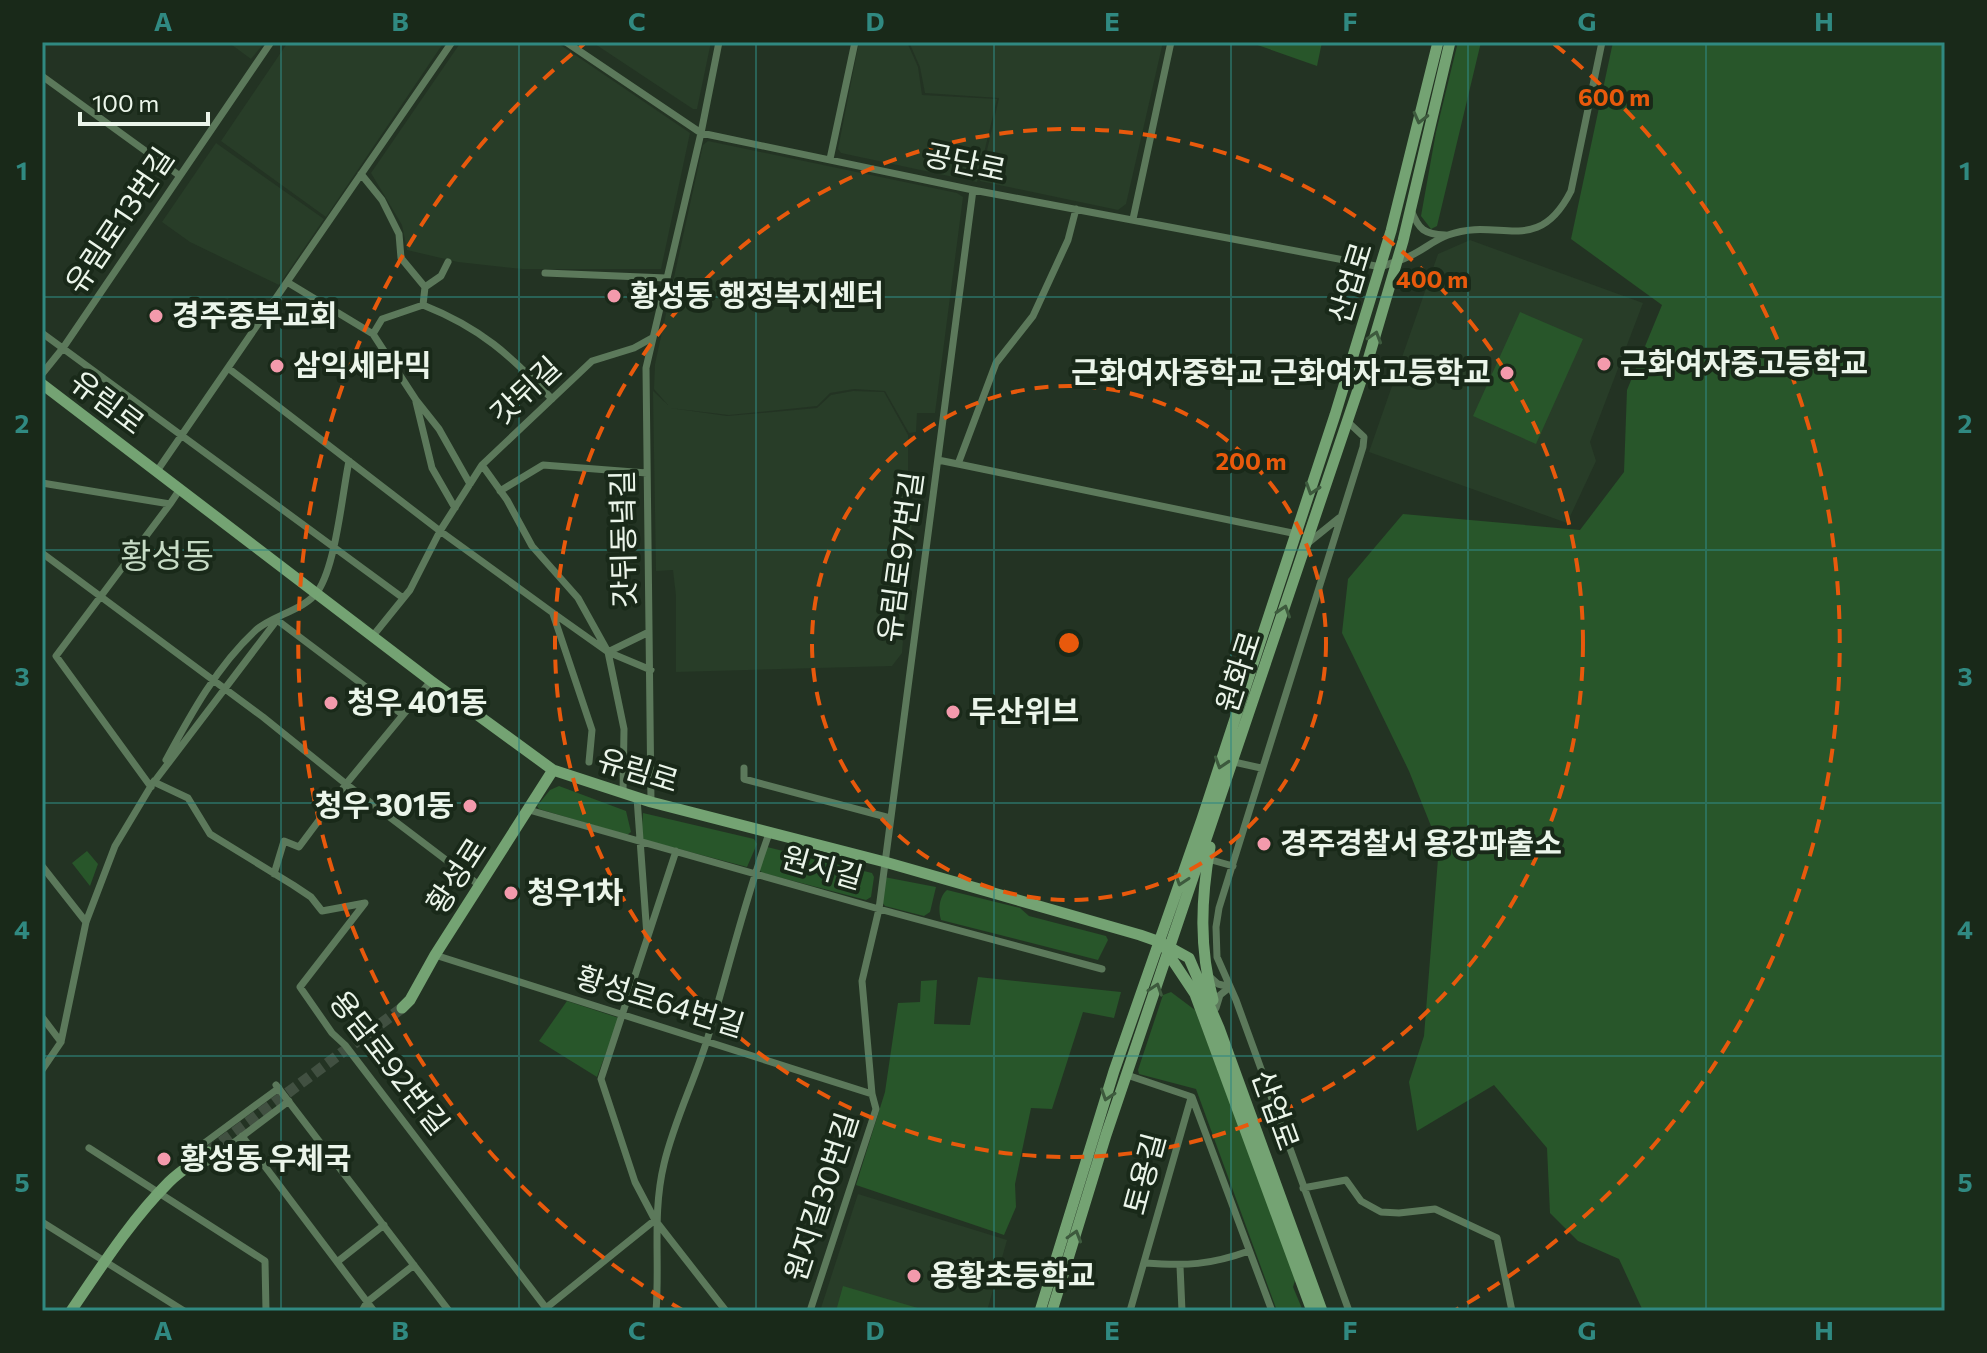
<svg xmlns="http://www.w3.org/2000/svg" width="1987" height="1353" viewBox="0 0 1987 1353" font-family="Commissioner,'Noto Sans KR',sans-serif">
  <rect width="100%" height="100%" fill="#233323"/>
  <path fill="#283d28" d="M228 42H265L251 59Z
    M288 42H444L326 217 221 141Z
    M461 42H556L690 133 661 269H522L458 262 407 250 402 225 371 173Z
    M592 42H711L697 109H693Z
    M859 42H907L918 67 922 95 997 99 977 182 841 153 838 149Z
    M909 42H1163L1126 204 1118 210 980 181 999 98 925 93 920 67Z
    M708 141 957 193 963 197 935 413H917L916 432 909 433 885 391 854 389 830 393 817 406 729 415 670 408 727 416 817 408 831 395 853 391 884 392 908 435V498L912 521 902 653 892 666 676 672V596L673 570 656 571 653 391 668 405 654 389 655 364 703 145Z
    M216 143 324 219 279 285 190 242 162 222Z
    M1470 240 1643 303 1590 442 1596 461 1567 523 1369 452 1438 254Z
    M858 1194 1007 1240 987 1311H820Z"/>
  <path fill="#28562a" d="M1249 42H1322L1317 66Z
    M1458 42H1481L1437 226 1431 229 1421 216 1436 132Z
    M1613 42H1945V1311H1643L1619 1259 1578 1241 1550 1213 1547 1148 1494 1085 1417 1131 1409 1082 1424 1036 1439 846 1409 771 1342 633 1348 579 1403 514 1580 530 1624 472 1627 390 1662 305 1571 239Z
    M1520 312 1583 339 1536 444 1473 416Z
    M559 786 626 811 631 832 627 835 539 809 537 806 550 790Z
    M643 813 754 839 757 844 747 867 641 839Z
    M767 847 872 873 874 877 871 897 866 900 763 873 759 870Z
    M87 851 98 864 90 886 72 863Z
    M884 877 936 887 930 912 924 916 885 906 881 901Z
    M947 890 1020 908 1029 916 1106 936 1108 940 1098 960 941 920C938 911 939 896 947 890Z
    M978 977 1121 992 1114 1018 1083 1012 1052 1109 1031 1108 1015 1184 1016 1207 1004 1235 856 1185 885 1092 898 1003 920 1002 921 981 937 980 934 1024 970 1025Z
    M1171 992 1195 1010 1296 1277 1293 1287 1303 1311H1277L1196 1089 1139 1074 1138 1070 1163 995Z
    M567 1001 619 1018 597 1077 539 1041Z
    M843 1286 928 1311H836Z"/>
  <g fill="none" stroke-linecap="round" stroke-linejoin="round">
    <path stroke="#415041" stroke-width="11" stroke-dasharray="11 5.5" stroke-linecap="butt" d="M208 1152 402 1008"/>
    <path stroke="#5c795b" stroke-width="7" d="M566 42 701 133 973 190 1381 267C1390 263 1401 261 1410 256 1423 250 1434 240 1448 235 1499 216 1537 258 1571 191L1602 42
      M42 76 180 176
      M830 159 855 42
      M361 174 382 200 399 234 401 258 425 287
      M1411 210C1419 230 1424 234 1445 235
      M1133 219 1171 42
      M545 273 666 278
      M287 282 373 334 416 400 439 429 470 484
      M423 305 425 287 441 276 448 262
      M42 333 403 598
      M373 334 382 319 423 305C481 328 510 355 552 399
      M228 368 440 531 553 613 608 652 651 670
      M42 374 63 348 271 42
      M416 402 432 468 455 508
      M1348 422 1364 437 1363 447 1219 908 1216 927 1217 957 1236 1000 1349 1311
      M938 460 958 464 996 363 1033 316 1068 240 1076 209
      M958 464 1297 534
      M482 465 507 500 532 546 578 598 608 652 624 729 623 793
      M157 471 452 42
      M42 483 170 504 180 489
      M500 491 543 465 647 473
      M1308 543 1339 518
      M42 553 263 717 346 784 479 885
      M553 614 592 730 589 762
      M372 637 410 590 440 531 482 465 592 361 634 348 652 338
      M608 652 649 632
      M403 715 277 620 154 782 188 798 210 834 293 885 311 897 322 911 365 903 300 987 332 1033 345 1045 546 1308 655 1220
      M166 760C191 714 217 666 256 630 273 615 305 610 318 591 336 564 342 495 349 461
      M1234 762 1261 768
      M744 768V779L890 818
      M151 787 56 656 170 504
      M637 798 647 936
      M651 802 646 368 701 133 719 42
      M529 810 879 909 1102 969
      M676 851 601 1079 635 1182 655 1220 726 1311
      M1208 859 1233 866
      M42 866 86 922
      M274 874 284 841 299 847 346 784 431 681
      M435 955 872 1094
      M1209 976 1218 984 1230 987
      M1216 1008 1220 995 1230 987
      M42 1017 61 1042
      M42 1070 61 1042 86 922 115 846 154 781
      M1127 1075 1192 1097 1272 1311
      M276 1085 449 1311
      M242 1136 374 1311
      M89 1148 265 1261 266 1311
      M192 1161 199 1147 279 1088
      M196 1165 208 1162 289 1101
      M1303 1188 1346 1180 1361 1201 1381 1212 1399 1213 1435 1209 1497 1238 1512 1311
      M42 1222 184 1311
      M337 1262 384 1225
      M1145 1263C1186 1266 1210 1265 1249 1251
      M1180 1266 1182 1311
      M362 1311 367 1302 414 1265
      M656 1311C660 1262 652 1213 664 1164 674 1121 695 1080 708 1037 729 968 745 898 770 831
      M810 1311 876 1109 872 1094 862 981 879 909 973 190
      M1130 1311 1191 1098"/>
    <path stroke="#74a373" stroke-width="11" d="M42 384 431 681 553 770 651 802 885 862 1140 935 1160 942 1189 958 1219 1028 1322 1311
      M1210 847C1201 899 1199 948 1213 1000
      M1167 952 1195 994 1312 1311
      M402 1008 410 1000 435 955 553 770
      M71 1311C101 1267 131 1220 169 1182 180 1171 195 1162 208 1152
      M1040 1311 1114 1071 1202 819 1335 415 1391 231 1438 42
      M1052 1311 1106 1135 1368 360 1403 241 1450 42"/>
  </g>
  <defs><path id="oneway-chevron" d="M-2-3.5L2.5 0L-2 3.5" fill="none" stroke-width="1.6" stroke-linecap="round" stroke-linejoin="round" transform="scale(2)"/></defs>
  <g stroke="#3d5a3d">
    <use href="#oneway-chevron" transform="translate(1420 118) rotate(104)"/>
    <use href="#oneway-chevron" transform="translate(1375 337) rotate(-73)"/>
    <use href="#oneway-chevron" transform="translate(1312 489) rotate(108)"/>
    <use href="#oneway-chevron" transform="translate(1284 611) rotate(-72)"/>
    <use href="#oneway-chevron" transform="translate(1221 763) rotate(108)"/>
    <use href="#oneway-chevron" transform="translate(1181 880) rotate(109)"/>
    <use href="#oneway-chevron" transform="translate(1156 989) rotate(-71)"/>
    <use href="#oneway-chevron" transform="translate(1107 1095) rotate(108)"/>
    <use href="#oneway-chevron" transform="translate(1075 1236) rotate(-73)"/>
  </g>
  <path fill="none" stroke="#308981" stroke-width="2" stroke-opacity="0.55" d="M281 42V1311M519 42V1311M756 42V1311M994 42V1311M1231 42V1311M1468 42V1311M1706 42V1311M42 297H1945M42 550H1945M42 803H1945M42 1056H1945"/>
  <g fill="none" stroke="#e8590c" stroke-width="4" stroke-dasharray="14 10">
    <circle cx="1069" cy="643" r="257"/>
    <circle cx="1069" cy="643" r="514"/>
    <path d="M684 1311A771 771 0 0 1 584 44M1554 44A771 771 0 0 1 1454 1311"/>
  </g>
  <g fill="#f39aac" stroke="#192919" stroke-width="3">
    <circle cx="614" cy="296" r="8"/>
    <circle cx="156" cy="316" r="8"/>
    <circle cx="1604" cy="364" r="8"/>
    <circle cx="277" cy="366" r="8"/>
    <circle cx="1507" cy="373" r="8"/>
    <circle cx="331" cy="703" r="8"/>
    <circle cx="953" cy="712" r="8"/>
    <circle cx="470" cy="806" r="8"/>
    <circle cx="1264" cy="844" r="8"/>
    <circle cx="511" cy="893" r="8"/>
    <circle cx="164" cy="1159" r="8"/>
    <circle cx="914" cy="1276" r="8"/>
  </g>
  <g text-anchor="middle" stroke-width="8" stroke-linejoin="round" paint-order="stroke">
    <g font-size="30" fill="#ebf5ea" stroke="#192919">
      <text transform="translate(965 163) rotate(12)" y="10">공단로</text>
      <text transform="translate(120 221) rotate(-56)" y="10">유림로13번길</text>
      <text transform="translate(1351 283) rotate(-73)" y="10">산업로</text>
      <text transform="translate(526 391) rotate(-43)" y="10">갓뒤길</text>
      <text transform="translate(107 403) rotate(37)" y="10">유림로</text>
      <text transform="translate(624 539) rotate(-91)" y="10">갓뒤동녘길</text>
      <text transform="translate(901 557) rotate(-82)" y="10">유림로97번길</text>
      <text transform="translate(1239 672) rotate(-72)" y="10">원화로</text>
      <text transform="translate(638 771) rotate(17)" y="10">유림로</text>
      <text transform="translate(822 868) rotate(16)" y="10">원지길</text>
      <text transform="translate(457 876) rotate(-57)" y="10">황성로</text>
      <text transform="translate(660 1002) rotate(17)" y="10">황성로64번길</text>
      <text transform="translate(389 1063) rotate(52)" y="10">용담로92번길</text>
      <text transform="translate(1275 1110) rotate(70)" y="10">산업로</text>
      <text transform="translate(1145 1174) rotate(-75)" y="10">토용길</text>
      <text transform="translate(822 1197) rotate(-72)" y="10">원지길30번길</text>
    </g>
    <g font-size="30" font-weight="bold" fill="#ebf5ea" stroke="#192919" text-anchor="start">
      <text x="630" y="306">황성동 행정복지센터</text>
      <text x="172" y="326">경주중부교회</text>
      <text x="1620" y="374">근화여자중고등학교</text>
      <text x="293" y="376">삼익세라믹</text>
      <text x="1491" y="383" text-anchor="end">근화여자중학교 근화여자고등학교</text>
      <text x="347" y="713">청우 401동</text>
      <text x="969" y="722">두산위브</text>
      <text x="454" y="816" text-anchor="end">청우 301동</text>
      <text x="1280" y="854">경주경찰서 용강파출소</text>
      <text x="527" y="903">청우1차</text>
      <text x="180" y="1169">황성동 우체국</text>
      <text x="930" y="1286">용황초등학교</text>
    </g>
    <g font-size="34" fill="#c6dbc5" stroke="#192919">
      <text x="167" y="568">황성동</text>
    </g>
  </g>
  <circle cx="1069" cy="643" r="12" fill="#e8590c" stroke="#192919" stroke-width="4"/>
  <g font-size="24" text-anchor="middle" font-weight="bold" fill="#e8590c" stroke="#192919" stroke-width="8" stroke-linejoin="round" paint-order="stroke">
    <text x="1614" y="106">600 m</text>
    <text x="1432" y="288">400 m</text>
    <text x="1251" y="470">200 m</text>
  </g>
  <rect width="1987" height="1353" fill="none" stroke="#192919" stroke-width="88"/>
  <path d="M80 112v12h128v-12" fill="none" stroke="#ebf5ea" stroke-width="4"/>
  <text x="92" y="112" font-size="24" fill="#ebf5ea" stroke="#192919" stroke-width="6" paint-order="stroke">100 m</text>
  <rect x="44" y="44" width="1899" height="1265" fill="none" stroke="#308981" stroke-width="3"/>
  <g font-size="26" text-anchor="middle" font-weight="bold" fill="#308981">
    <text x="163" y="31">A</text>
    <text x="400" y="31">B</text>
    <text x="637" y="31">C</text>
    <text x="875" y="31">D</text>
    <text x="1112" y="31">E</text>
    <text x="1350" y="31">F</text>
    <text x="1587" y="31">G</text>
    <text x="1824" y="31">H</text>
    <text x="22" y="180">1</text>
    <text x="1965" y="180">1</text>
    <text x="22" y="433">2</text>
    <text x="1965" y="433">2</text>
    <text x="22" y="686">3</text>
    <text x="1965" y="686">3</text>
    <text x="22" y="939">4</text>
    <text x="1965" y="939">4</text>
    <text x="22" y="1192">5</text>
    <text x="1965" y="1192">5</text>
    <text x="163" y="1340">A</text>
    <text x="400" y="1340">B</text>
    <text x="637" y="1340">C</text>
    <text x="875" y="1340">D</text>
    <text x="1112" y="1340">E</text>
    <text x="1350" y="1340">F</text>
    <text x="1587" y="1340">G</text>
    <text x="1824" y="1340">H</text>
  </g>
</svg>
